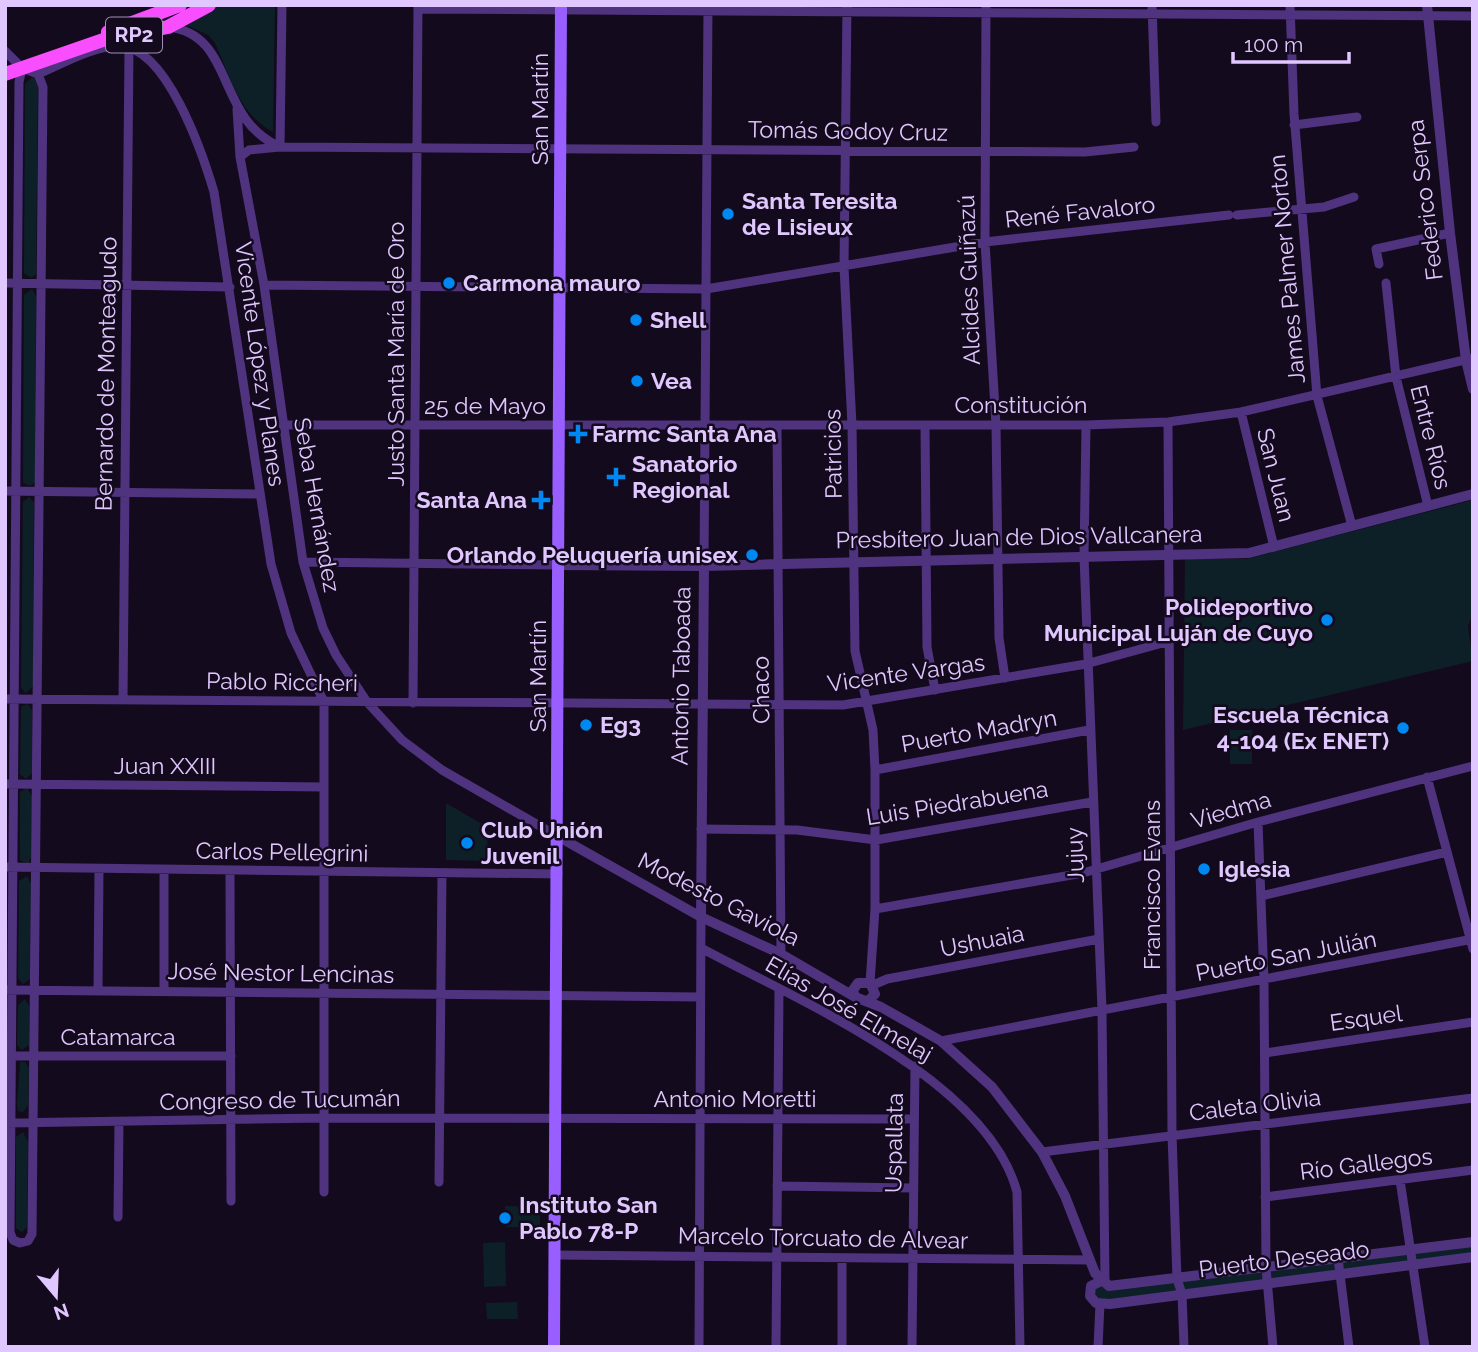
<svg xmlns="http://www.w3.org/2000/svg" width="1478" height="1352" viewBox="0 0 1478 1352" font-family="Raleway,sans-serif">
  <rect width="100%" height="100%" fill="#140a1d"/>
  <path fill="#0d2028" d="M221 5H275L273 132C239 114 230 76 215 43L208 35 184 24Z
    M32 77 35 78 38 86 36 274 31 278 24 273 25 84Z
    M32 289 36 296 35 482 30 486 23 483 24 295Z
    M29 497 34 502 33 686 26 693 21 688 23 502Z
    M1473 500V614L1468 626 1473 661 1183 730 1185 559H1247Z
    M28 704 32 710V773L26 779 20 774 21 711 22 706Z
    M1230 730H1252V764H1230Z
    M27 788 32 796 31 857 28 864 20 860V792Z
    M446 803 487 827 488 861 446 860Z
    M27 876 31 884 30 979 23 984 18 978 19 881Z
    M25 999 29 1006V1045L22 1050 17 1045 18 1005Z
    M20 1062H25L29 1068 28 1106 23 1112 18 1111 17 1104Z
    M23 1132 28 1142 27 1227 22 1232 16 1228V1137Z
    M505 1206 540 1207V1227H505Z
    M505 1242 506 1286 484 1287 483 1243Z
    M1473 1242V1257L1102 1304 1090 1289 1104 1282Z
    M517 1302 518 1319H487L486 1303Z"/>
  <g fill="none" stroke-linecap="round" stroke-linejoin="round">
    <path stroke="#4f337f" stroke-width="9" d="M847 5 844 267 852 425 855 651 873 730 875 770V909L870 983
      M986 5 985 242 996 425 999 638 1005 678
      M1152 5 1156 122
      M1290 5 1294 114 1317 396 1352 526
      M418 9 1473 16
      M168 27C235 34 215 117 278 146
      M5 51 22 68 38 74 43 87 32 1234 28 1241 20 1243 13 1240 10 1232 19 82 22 68
      M38 74C62 64 92 46 119 46 167 46 203 155 214 192L271 564 291 633 324 702V1192
      M237 109 240 157 264 285 303 562 323 628 336 655 367 702 402 740 442 770 559 837
      M1294 125 1357 117
      M280 147 282 5
      M240 157 249 150 280 147 1085 152 1134 147
      M1237 215 1324 207 1354 197
      M1379 264 1376 249 1450 233
      M5 283 230 287
      M1386 283 1396 377 1428 506
      M264 285 706 289 985 242 1229 215
      M1241 412 1274 547
      M1168 422 1172 1134 1177 1279 1182 1294 1184 1347
      M283 425H1086L1168 422 1241 412 1473 358
      M777 425 781 954
      M925 425 927 647 935 690
      M1086 425 1084 557 1102 1010 1105 1282
      M5 491 259 494
      M303 562 559 565
      M704 566 708 5
      M5 699 843 705 1086 664 1170 641
      M123 700 129 48
      M413 703 418 5
      M875 770 1089 730
      M1427 777 1473 949
      M5 784 324 787
      M1258 822 1264 980 1266 1268 1273 1347
      M701 829 797 830 876 840 1092 802
      M5 867 558 874
      M230 870 231 1201
      M1261 896 1447 852
      M875 909 1083 873 1258 822 1473 766
      M701 948C797 1000 987 1079 1017 1192L1020 1347
      M873 985 887 979 1099 939
      M5 990 700 997
      M98 991 99 869
      M164 991V870
      M941 1041 1473 939
      M1265 1053 1473 1022
      M5 1056H231
      M6 1123 323 1118 914 1119
      M1042 1152 1473 1098
      M1400 1180 1425 1347
      M439 1182 442 873
      M777 1186 913 1188
      M1265 1197 1473 1170
      M118 1217 119 1122
      M555 1255 1090 1260
      M1338 1258 1349 1347
      M699 1347 701 917
      M776 1347 779 990
      M842 1347V1258
      M912 1347 915 1066
      M1098 1347 1100 1304"/>
    <path stroke="#4f337f" stroke-width="10" d="M1427 5 1450 233 1466 360 1473 389
      M559 565 704 566 1249 553 1473 494
      M559 837 701 917 781 954 855 997 881 1007 941 1041 992 1087 1042 1152 1065 1196 1095 1273 1109 1286 1473 1242
      M701 917 704 566
      M855 997 853 990 858 983H870L875 994 867 1002
      M1101 1281 1091 1286 1090 1296 1096 1303 1110 1304 1473 1257"/>
    <path stroke="#985eff" stroke-width="12" d="M554 1347 561 5"/>
    <path stroke="#f94eff" stroke-width="14" d="M108 32 180 5
      M5 74 103 40 168 27 209 5"/>
  </g>
  <g fill="#0088f2" stroke="#140a1d" stroke-width="2.5">
    <circle cx="728" cy="214" r="7"/>
    <circle cx="449" cy="283" r="7"/>
    <circle cx="636" cy="320" r="7"/>
    <circle cx="637" cy="381" r="7"/>
    <path d="M574.5 423.5h7v7h7v7h-7v7h-7v-7h-7v-7h7z"/>
    <path d="M612.5 466.5h7v7h7v7h-7v7h-7v-7h-7v-7h7z"/>
    <path d="M537.5 489.5h7v7h7v7h-7v7h-7v-7h-7v-7h7z"/>
    <circle cx="752" cy="555" r="7"/>
    <circle cx="1327" cy="620" r="7"/>
    <circle cx="586" cy="725" r="7"/>
    <circle cx="1403" cy="728" r="7"/>
    <circle cx="467" cy="843" r="7"/>
    <circle cx="1204" cy="869" r="7"/>
    <circle cx="505" cy="1218" r="7"/>
  </g>
  <g text-anchor="middle" stroke-width="5" stroke-linejoin="round" paint-order="stroke">
    <rect fill="#140a1d" stroke="#a38ebb" stroke-width="2" x="106" y="17.5" width="56" height="35" rx="5"/>
    <g font-size="21" font-weight="bold" fill="#e0c7ff">
      <text x="134" y="42">RP2</text>
    </g>
    <g font-size="23" fill="#e0c7ff" stroke="#140a1d">
      <text transform="translate(540 109) rotate(-90)" y="8">San Martín</text>
      <text transform="translate(848 131) rotate(1)" y="8">Tomás Godoy Cruz</text>
      <text transform="translate(1425 200) rotate(-97)" y="8">Federico Serpa</text>
      <text transform="translate(1080 212) rotate(-6)" y="8">René Favaloro</text>
      <text transform="translate(1287 269) rotate(-95)" y="8">James Palmer Norton</text>
      <text transform="translate(969 280) rotate(-92)" y="8">Alcides Guiñazú</text>
      <text transform="translate(396 354) rotate(-90)" y="8">Justo Santa María de Oro</text>
      <text transform="translate(260 364) rotate(82)" y="8">Vicente López y Planes</text>
      <text transform="translate(106 374) rotate(-89)" y="8">Bernardo de Monteagudo</text>
      <text x="1021" y="413">Constitución</text>
      <text x="485" y="414">25 de Mayo</text>
      <text transform="translate(1431 437) rotate(76)" y="8">Entre Ríos</text>
      <text transform="translate(833 454) rotate(-91)" y="8">Patricios</text>
      <text transform="translate(1276 475) rotate(76)" y="8">San Juan</text>
      <text transform="translate(317 505) rotate(80)" y="8">Seba Hernández</text>
      <text transform="translate(1019 537) rotate(-1)" y="8">Presbítero Juan de Dios Vallcanera</text>
      <text transform="translate(906 673) rotate(-8)" y="8">Vicente Vargas</text>
      <text transform="translate(538 676) rotate(-90)" y="8">San Martín</text>
      <text transform="translate(681 676) rotate(-89)" y="8">Antonio Taboada</text>
      <text transform="translate(282 682) rotate(1)" y="8">Pablo Riccheri</text>
      <text transform="translate(761 690) rotate(-91)" y="8">Chaco</text>
      <text transform="translate(979 731) rotate(-10)" y="8">Puerto Madryn</text>
      <text x="165" y="774">Juan XXIII</text>
      <text transform="translate(957 803) rotate(-9)" y="8">Luis Piedrabuena</text>
      <text transform="translate(1231 810) rotate(-16)" y="8">Viedma</text>
      <text transform="translate(282 852) rotate(1)" y="8">Carlos Pellegrini</text>
      <text transform="translate(1075 855) rotate(-92)" y="8">Jujuy</text>
      <text transform="translate(1152 885) rotate(-90)" y="8">Francisco Evans</text>
      <text transform="translate(719 899) rotate(27)" y="8">Modesto Gaviola</text>
      <text transform="translate(982 941) rotate(-11)" y="8">Ushuaia</text>
      <text transform="translate(1286 956) rotate(-11)" y="8">Puerto San Julián</text>
      <text transform="translate(281 973) rotate(1)" y="8">José Nestor Lencinas</text>
      <text transform="translate(849 1009) rotate(30)" y="8">Elías José Elmelaj</text>
      <text transform="translate(1366 1018) rotate(-8)" y="8">Esquel</text>
      <text x="118" y="1045">Catamarca</text>
      <text x="735" y="1107">Antonio Moretti</text>
      <text transform="translate(280 1100) rotate(-1)" y="8">Congreso de Tucumán</text>
      <text transform="translate(1255 1105) rotate(-7)" y="8">Caleta Olivia</text>
      <text transform="translate(894 1143) rotate(-89)" y="8">Uspallata</text>
      <text transform="translate(1366 1164) rotate(-7)" y="8">Río Gallegos</text>
      <text transform="translate(823 1238) rotate(1)" y="8">Marcelo Torcuato de Alvear</text>
      <text transform="translate(1284 1259) rotate(-7)" y="8">Puerto Deseado</text>
    </g>
    <g font-size="23" font-weight="bold" fill="#e0c7ff" stroke="#140a1d" text-anchor="start">
      <text x="742" y="209">Santa Teresita<tspan x="742" dy="26">de Lisieux</tspan></text>
      <text x="463" y="291">Carmona mauro</text>
      <text x="650" y="328">Shell</text>
      <text x="651" y="389">Vea</text>
      <text x="592" y="442">Farmc Santa Ana</text>
      <text x="632" y="472">Sanatorio<tspan x="632" dy="26">Regional</tspan></text>
      <text x="527" y="508" text-anchor="end">Santa Ana</text>
      <text x="738" y="563" text-anchor="end">Orlando Peluquería unisex</text>
      <text x="1313" y="615" text-anchor="end">Polideportivo<tspan x="1313" dy="26">Municipal Luján de Cuyo</tspan></text>
      <text x="1389" y="723" text-anchor="end">Escuela Técnica<tspan x="1389" dy="26">4-104 (Ex ENET)</tspan></text>
      <text x="600" y="733">Eg3</text>
      <text x="481" y="838">Club Unión<tspan x="481" dy="26">Juvenil</tspan></text>
      <text x="1218" y="877">Iglesia</text>
      <text x="519" y="1213">Instituto San<tspan x="519" dy="26">Pablo 78-P</tspan></text>
    </g>
  </g>
  <rect width="1478" height="1352" fill="none" stroke="#e0c7ff" stroke-width="14"/>
  <g transform="translate(56 1296) rotate(161)" stroke="#140a1d" stroke-width="5" paint-order="stroke">
  <path d="M0-5L12 26L0 18L-12 26Z" fill="#e0c7ff"/>
  <text y="-10" font-size="19" font-weight="bold" text-anchor="middle" fill="#e0c7ff">N</text>
  </g>
  <path d="M1233 52v10h116v-10" fill="none" stroke="#e0c7ff" stroke-width="3.5"/>
  <text x="1244" y="52" font-size="21" fill="#e0c7ff" stroke="#140a1d" stroke-width="5" paint-order="stroke">100 m</text>
</svg>
